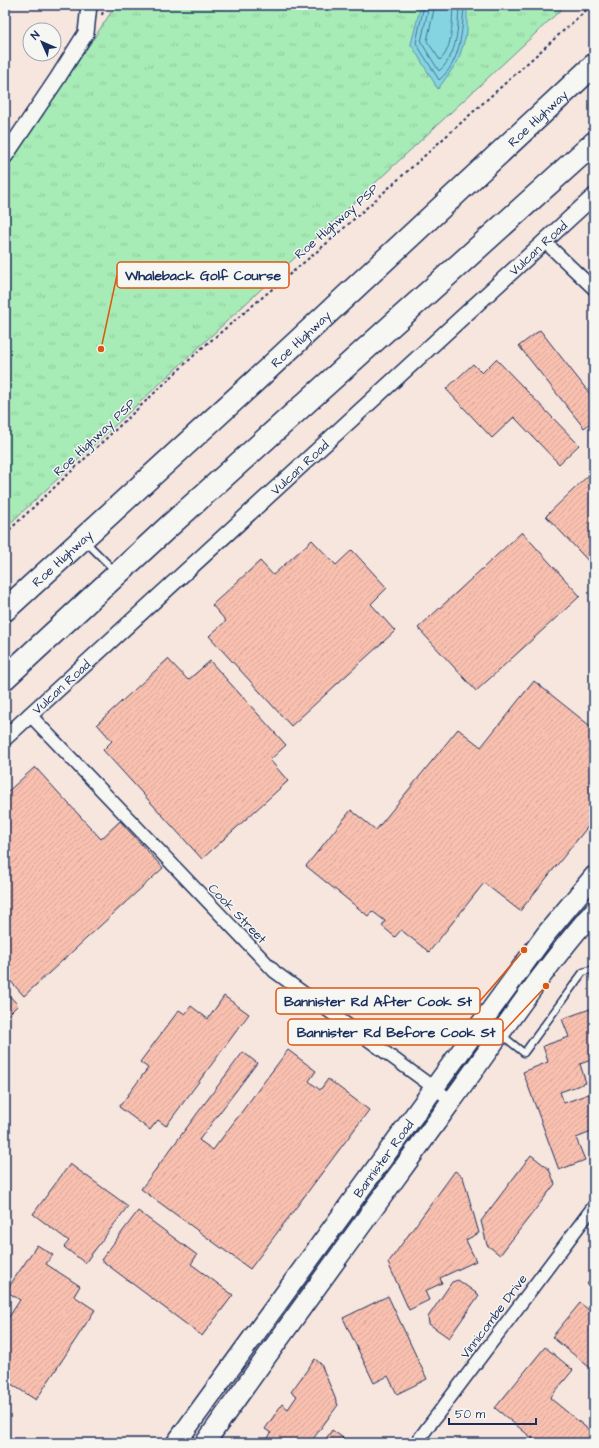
<svg xmlns="http://www.w3.org/2000/svg" width="599" height="1448" viewBox="0 0 599 1448" font-family="'Architects Daughter',sans-serif">
  <defs>
    <pattern id="grass-tufts" width="24" height="20" patternUnits="userSpaceOnUse"><rect width="24" height="20" fill="#a7ebb6"/><path d="M3 7l-1-3M5 7V3M7 7l1-3M15 17l-1-3M17 17v-4M19 17l1-3" fill="none" stroke="#8fca9f"/></pattern>
    <pattern id="building-hatch" width="6" height="6" patternUnits="userSpaceOnUse"><rect width="6" height="6" fill="#f9c0af"/><path d="M-1 1l2-2M0 6l6-6M5 7l2-2" fill="none" stroke="#d5a599"/></pattern>
  </defs>
  <rect width="100%" height="100%" fill="#f7e6de"/>
  <filter id="ink" filterUnits="userSpaceOnUse"><feTurbulence type="fractalNoise" baseFrequency=".025" numOctaves="2"/><feDisplacementMap in="SourceGraphic" scale="8" xChannelSelector="R" yChannelSelector="G"/><feConvolveMatrix kernelMatrix="1 2 1 2 8 2 1 2 1" color-interpolation-filters="sRGB"/></filter>
  <g filter="url(#ink)">
    <path fill="url(#grass-tufts)" stroke="#618d8a" d="M116 5H566L5 528V171Z"/>
    <path fill="#85d4e2" stroke="#5b92ad" d="M421 5H467V32L458 61 438 89 411 44Z"/>
    <g fill="none" stroke-linecap="round" stroke-linejoin="round">
      <path stroke="#457193" stroke-width="1" d="M424 5 416 43 439 80C461 62 462 32 464 5
        M429 5 421 42 439 71C458 55 458 27 459 5
        M435 5 427 41 440 60C453 49 452 21 453 5"/>
    </g>
    <path fill="url(#building-hatch)" stroke="#1b2f5e" d="M540 330 594 399V420L584 428 519 346Z
      M496 359 579 445 559 464 514 417 492 438 446 389 473 364 482 373Z
      M594 470V567L546 516Z
      M522 532 580 596 476 691 418 628Z
      M312 540 336 565 352 550 387 588 371 604 395 631 291 726 209 636 226 621 212 605 260 561 273 575Z
      M168 659 188 680 210 661 286 745 270 760 288 781 202 859 103 750 112 741 97 724Z
      M534 681 594 729V819L520 911 484 883 429 952 401 930 395 937 382 926 385 921 372 911 368 916 306 866 351 810 376 830 458 729 481 747Z
      M35 767 101 839 120 821 163 868 24 996 5 975V794Z
      M5 991 18 1005 5 1018Z
      M224 996 249 1014 166 1126 158 1120 150 1130 119 1107 148 1068 140 1062 179 1010 185 1014 191 1006 208 1019Z
      M590 1009 594 1021V1059L580 1064 586 1083 560 1092 564 1103 594 1092V1131L576 1138 585 1160 559 1170 523 1072 548 1062 543 1046 569 1037 562 1019Z
      M288 1050 316 1071 309 1081 320 1090 328 1079 369 1110 250 1269 141 1189 243 1052 257 1063 199 1140 213 1150Z
      M531 1155 549 1169 555 1184 500 1255 487 1245 481 1221Z
      M70 1164 128 1206 85 1263 64 1247 69 1241 33 1214Z
      M455 1171 463 1177 479 1233 466 1240 476 1261 440 1278 442 1283 425 1291 429 1300 409 1310 388 1263Z
      M138 1211 197 1255 191 1264 233 1295 202 1336 101 1260Z
      M37 1245 53 1255 46 1264 80 1286 74 1296 95 1310 36 1400 5 1380V1323L20 1300 6 1291Z
      M594 1275V1289L587 1284Z
      M458 1280 479 1295 449 1338 429 1324 428 1317 452 1282Z
      M388 1296 427 1379 397 1394 388 1376 374 1383 343 1318Z
      M580 1303 594 1314V1371L552 1337Z
      M545 1347 573 1370 550 1398 594 1434V1443H538L495 1408Z
      M315 1359 321 1364 338 1405 310 1443H265L271 1433 265 1429 282 1404 288 1409 297 1396 291 1392Z
      M332 1430 346 1440 348 1443H323Z"/>
    <g fill="none" stroke-linecap="round" stroke-linejoin="round">
      <g stroke="#1b2f5e" stroke-width="9">
        <path id="service" d="M85 541 115 571
          M486 1022 524 1053 583 972 594 969"/>
      </g>
      <g stroke="#1b2f5e" stroke-width="15">
        <path id="minor" d="M544 241 594 289
          M29 714 275 972 452 1101
          M416 1443 594 1206"/>
      </g>
      <g stroke="#1b2f5e" stroke-width="18">
        <g id="tertiary">
          <path d="M5 156 57 79 86 33 89 5"/>
          <path id="s1" d="M5 738 594 196"/>
        </g>
      </g>
      <g stroke="#1b2f5e" stroke-width="22">
        <g id="primary">
          <path id="s2" d="M176 1443 546 934 594 876"/>
          <path d="M205 1443C286 1328 369 1215 451 1102 498 1038 542 970 594 911"/>
        </g>
      </g>
      <g stroke="#1b2f5e" stroke-width="25">
        <g id="motorway">
          <path id="s3" d="M5 610 255 381 594 65"/>
          <path d="M5 678 167 528 594 143"/>
        </g>
      </g>
      <path stroke="#1b2f5e" stroke-width="2" stroke-dasharray="3 3" stroke-linecap="butt" d="M102 15 105 5
        M5 176 10 169
        M5 534 202 348 333 238 592 5"/>
      <use href="#service" stroke="#f6f6f2" stroke-width="6"/>
      <use href="#minor" stroke="#f6f6f2" stroke-width="12"/>
      <use href="#tertiary" stroke="#f6f6f2" stroke-width="15"/>
      <use href="#primary" stroke="#f6f6f2" stroke-width="19"/>
      <use href="#motorway" stroke="#f6f6f2" stroke-width="22"/>
    </g>
  </g>
  <g text-anchor="middle" stroke-width="3" stroke-linejoin="round" paint-order="stroke">
    <g font-size="13" fill="#1b2f5e" stroke="#f6f6f2">
      <text dy="5" stroke="none"><textPath href="#s3" startOffset="725">Roe Highway</textPath></text>
      <text transform="translate(336 221) rotate(-41)" y="5">Roe Highway PSP</text>
      <text dy="5" stroke="none"><textPath href="#s1" startOffset="724">Vulcan Road</textPath></text>
      <text dy="5" stroke="none"><textPath href="#s3" startOffset="401">Roe Highway</textPath></text>
      <text transform="translate(94 437) rotate(-43)" y="5">Roe Highway PSP</text>
      <text dy="5" stroke="none"><textPath href="#s1" startOffset="400">Vulcan Road</textPath></text>
      <text dy="5" stroke="none"><textPath href="#s3" startOffset="77">Roe Highway</textPath></text>
      <text dy="5" stroke="none"><textPath href="#s1" startOffset="76">Vulcan Road</textPath></text>
      <text transform="translate(238 913) rotate(46)" y="5">Cook Street</text>
      <text dy="5" stroke="none"><textPath href="#s2" startOffset="352">Bannister Road</textPath></text>
      <text transform="translate(493 1316) rotate(-53)" y="5">Vinnicombe Drive</text>
    </g>
  </g>
  <path fill="none" stroke="#de5710" stroke-width="1.5" d="M101 349L117 275M524 950L480 1001M546 986L503 1032"/>
  <g fill="#de5710" stroke="#f6f6f2" stroke-width="1.5">
    <circle cx="101" cy="349" r="4"/>
    <circle cx="524" cy="950" r="4"/>
    <circle cx="546" cy="986" r="4"/>
  </g>
  <g fill="#f6f6f2" stroke="#de5710" stroke-width="1.5">
    <rect x="117" y="262" width="172" height="26" rx="4"/>
    <rect x="276" y="988" width="204" height="26" rx="4"/>
    <rect x="288" y="1019" width="215" height="26" rx="4"/>
  </g>
  <g font-size="14" text-anchor="middle" font-weight="bold" fill="#1b2f5e">
    <text x="203" y="280">Whaleback Golf Course</text>
    <text x="378" y="1006">Bannister Rd After Cook St</text>
    <text x="396" y="1037">Bannister Rd Before Cook St</text>
  </g>
  <rect width="599" height="1448" fill="none" stroke="#f6f6f2" stroke-width="20"/>
  <rect x="10" y="10" width="579" height="1428" fill="none" stroke="#1b2f5e" stroke-width="1.5" filter="url(#ink)"/>
  <g transform="translate(42 42) rotate(315)"><circle r="19" fill="#f6f6f2" stroke="#9ea6b7"/>
  <path d="M0-3L7 15L0 10L-7 15Z" fill="#1b2f5e"/>
  <text y="-6" font-size="11" font-weight="bold" text-anchor="middle" fill="#1b2f5e">N</text>
  </g>
  <path d="M449 1418v6h87v-6" fill="none" stroke="#1b2f5e" stroke-width="2"/>
  <text x="455" y="1418" font-size="12" fill="#1b2f5e" stroke="#f6f6f2" stroke-width="3" paint-order="stroke">50 m</text>
</svg>
